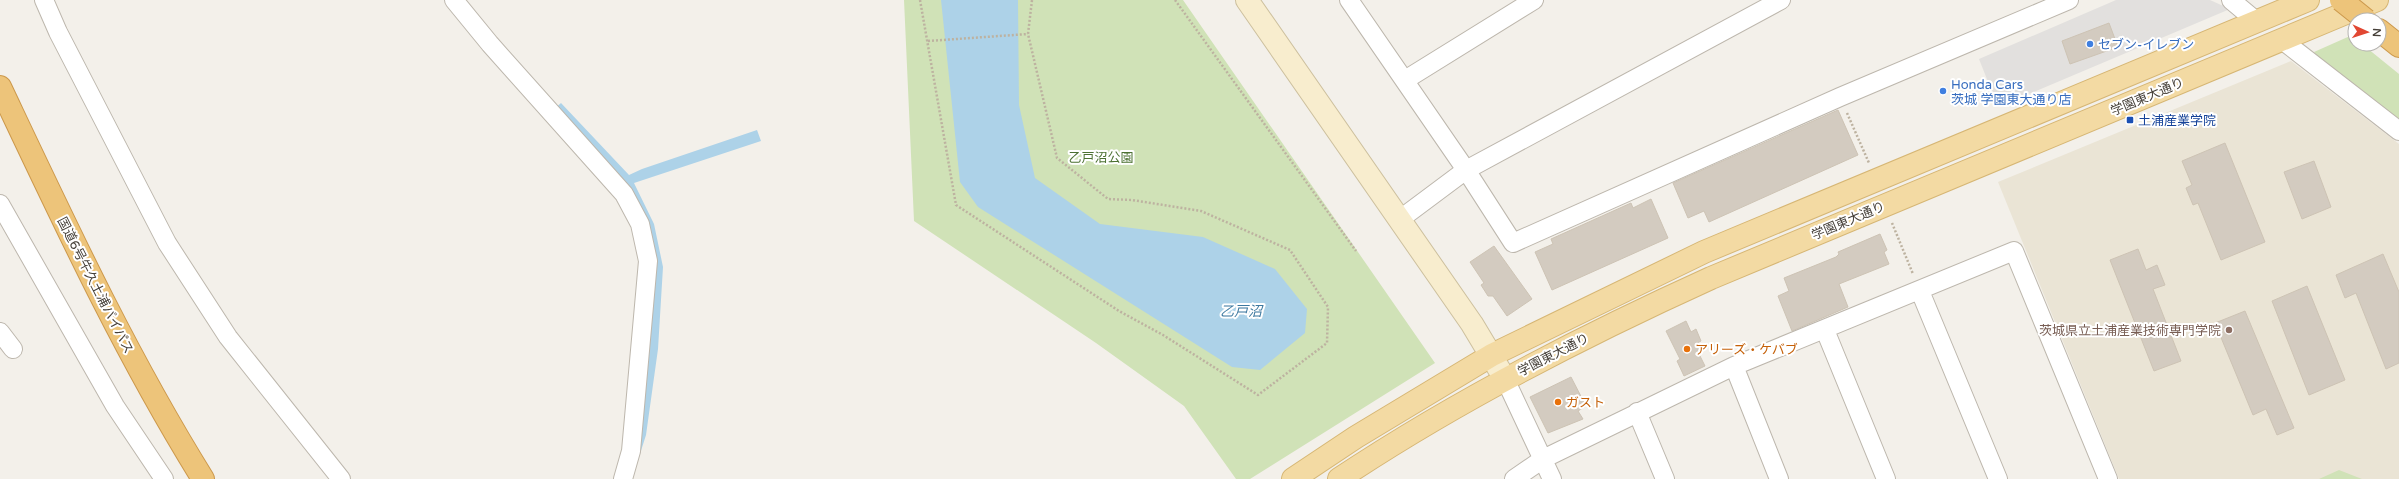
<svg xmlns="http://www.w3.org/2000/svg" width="2399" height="479" viewBox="0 0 2399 479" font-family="'Varela Round','Noto Sans JP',sans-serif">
  <rect width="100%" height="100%" fill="#f3f0ea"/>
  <path fill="#eae4d5" d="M2291 61 2399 144V479H2119L1998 182Z"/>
  <path fill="#d0e2b7" d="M904 0H1183L1435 363 1250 479H1236L1184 406 1096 343 914 221Z
    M2350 36 2355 40V44H2362L2399 74V124L2322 63 2314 52Z
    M2339 470 2362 479H2319Z"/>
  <path fill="#e2e0de" d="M2116 0H2210L2230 9 1998 107 1979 59Z"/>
  <path fill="#add2e8" d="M941 0H1018L1019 105 1035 178 1100 224 1203 237 1275 269 1307 309 1305 333 1260 370 1232 367 978 207 960 182Z
    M561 103 629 175 642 169 757 130 761 141 634 183 654 224 663 267 658 349 646 435 632 479 644 228 553 110Z"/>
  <path fill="#d3cbc0" stroke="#cdc3b4" d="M2109 23 2118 47 2070 64 2062 41Z
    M1838 110 1858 155 1709 222 1704 211 1688 218 1673 183Z
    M2225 143 2265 242 2221 260 2198 203 2193 205 2186 188 2192 185 2182 161Z
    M2314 161 2331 207 2302 219 2284 172Z
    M1651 199 1668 238 1552 290 1535 252 1553 244 1551 239 1631 203 1633 208Z
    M1880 234 1887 250 1884 252 1889 264 1839 284 1848 307 1792 331 1778 296 1789 291 1784 278 1836 257 1839 254 1838 252Z
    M1494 246 1532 299 1507 316 1493 296H1488L1481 285 1484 283 1470 262Z
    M2138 249 2146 270 2157 265 2165 285 2153 289 2181 361 2154 371 2110 260Z
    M2383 254 2399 292V363L2386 369 2356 293 2345 298 2336 275Z
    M2307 286 2345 380 2309 395 2272 301Z
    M2245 311 2294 428 2277 435 2266 409 2253 415 2215 323Z
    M1686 321 1691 332 1696 329 1701 341 1697 343 1700 348 1697 350 1705 366 1684 376 1677 361 1680 359 1666 331Z
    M1571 377 1586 406 1578 411 1583 419 1548 433 1530 397Z"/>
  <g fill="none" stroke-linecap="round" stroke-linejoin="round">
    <g stroke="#bdb7ad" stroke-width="20">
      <path id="street" d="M44 0 58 32 167 243 228 337 341 479
        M454 0 490 44 624 194 640 224 648 261 631 451 623 479
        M1349 0 1466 170 1513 243 1840 97 2069 0
        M2231 0 2256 21
        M2282 40 2399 131
        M1405 80 1534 0
        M0 204 115 406 164 479
        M1399 220 1466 170 1781 0
        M1920 291 1998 479
        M1825 330 1886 479
        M0 332 13 349
        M1734 366 1779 479
        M1505 379 1552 479
        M1637 412 1665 479
        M1514 479 1543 459 1734 366 2014 251 2108 479"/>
    </g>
    <g stroke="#cdc09e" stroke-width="24">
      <path id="secondary" d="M1247 0 1472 324 1505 379"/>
    </g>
    <g stroke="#d6b674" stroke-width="24">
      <path id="primary" d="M1293 479 1356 437 1492 355 1704 252 2308 0
        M1339 479C1456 401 1583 336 1711 278L2377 0"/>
    </g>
    <g stroke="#cc984b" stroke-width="24">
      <path id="highway" d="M2379 30 2399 46
        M0 87C63 220 125 354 203 479"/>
    </g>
    <path stroke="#bdb2a0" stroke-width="2.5" stroke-dasharray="2 2" stroke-linecap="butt" d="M920 0 956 205 1119 311 1163 335 1258 395 1327 343 1328 307 1290 250 1201 211 1132 200 1108 199 1057 158 1028 34 1032 0
      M1175 0 1356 251
      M928 41 1028 34
      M1847 113 1869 163
      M1892 223 1913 274"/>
    <use href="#street" stroke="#fff" stroke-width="18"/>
    <use href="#secondary" stroke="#f8edce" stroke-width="22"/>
    <use href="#primary" stroke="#f3daa3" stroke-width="22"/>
    <use href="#highway" stroke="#edc47a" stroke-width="22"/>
    <g stroke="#cc984b" stroke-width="24" stroke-linecap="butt">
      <path id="highway-bridge" d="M2341 0 2366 20"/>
    </g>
    <use href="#highway-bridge" stroke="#edc47a" stroke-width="22"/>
  </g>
  <g fill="#3f7fe0" stroke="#fff" stroke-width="1.5">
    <circle cx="2090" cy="44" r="4"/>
    <circle cx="1943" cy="91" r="4"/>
  </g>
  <rect fill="#1a4fb4" stroke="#fff" stroke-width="1.5" x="2126" y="116" width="8" height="8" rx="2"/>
  <circle fill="#8d6e63" stroke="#fff" stroke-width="1.5" cx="2229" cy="330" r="4"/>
  <g fill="#e8710a" stroke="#fff" stroke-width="1.5">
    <circle cx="1687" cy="349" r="4"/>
    <circle cx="1558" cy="402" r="4"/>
  </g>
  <g text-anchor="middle" stroke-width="4" stroke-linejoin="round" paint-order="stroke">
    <g font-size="13" fill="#366cbe" stroke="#fff" text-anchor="start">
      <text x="2098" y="49">セブン-イレブン</text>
      <text x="1951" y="89">Honda Cars<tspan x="1951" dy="15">茨城 学園東大通り店</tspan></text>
    </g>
    <g font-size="13" fill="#464039" stroke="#fff">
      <text transform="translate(2147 96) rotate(-23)" y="5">学園東大通り</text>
      <text transform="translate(1848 220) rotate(-23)" y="5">学園東大通り</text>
      <text transform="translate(96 285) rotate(63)" y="5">国道6号牛久土浦バイパス</text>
      <text transform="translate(1553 354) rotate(-27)" y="5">学園東大通り</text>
    </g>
    <g font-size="13" fill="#164399" stroke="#fff" text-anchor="start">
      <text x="2138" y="125">土浦産業学院</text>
    </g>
    <g font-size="13" fill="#4c7132" stroke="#fff">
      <text x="1101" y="162">乙戸沼公園</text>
    </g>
    <g font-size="13" fill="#785e54" stroke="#fff" text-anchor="end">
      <text x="2221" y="335">茨城県立土浦産業技術専門学院</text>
    </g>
    <g font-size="13" fill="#c56008" stroke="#fff" text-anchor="start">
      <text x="1695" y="354">アリーズ・ケバブ</text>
      <text x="1566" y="407">ガスト</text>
    </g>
    <g font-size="14" font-style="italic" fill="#3c789f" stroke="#fff">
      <text x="1241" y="316">乙戸沼</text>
    </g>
  </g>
  <g transform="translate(2367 32) rotate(93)"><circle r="19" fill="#ffffff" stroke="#b5b3b0"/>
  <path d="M0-3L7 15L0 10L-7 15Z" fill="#e14732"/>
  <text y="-6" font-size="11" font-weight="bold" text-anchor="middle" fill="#464039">N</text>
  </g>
</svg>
